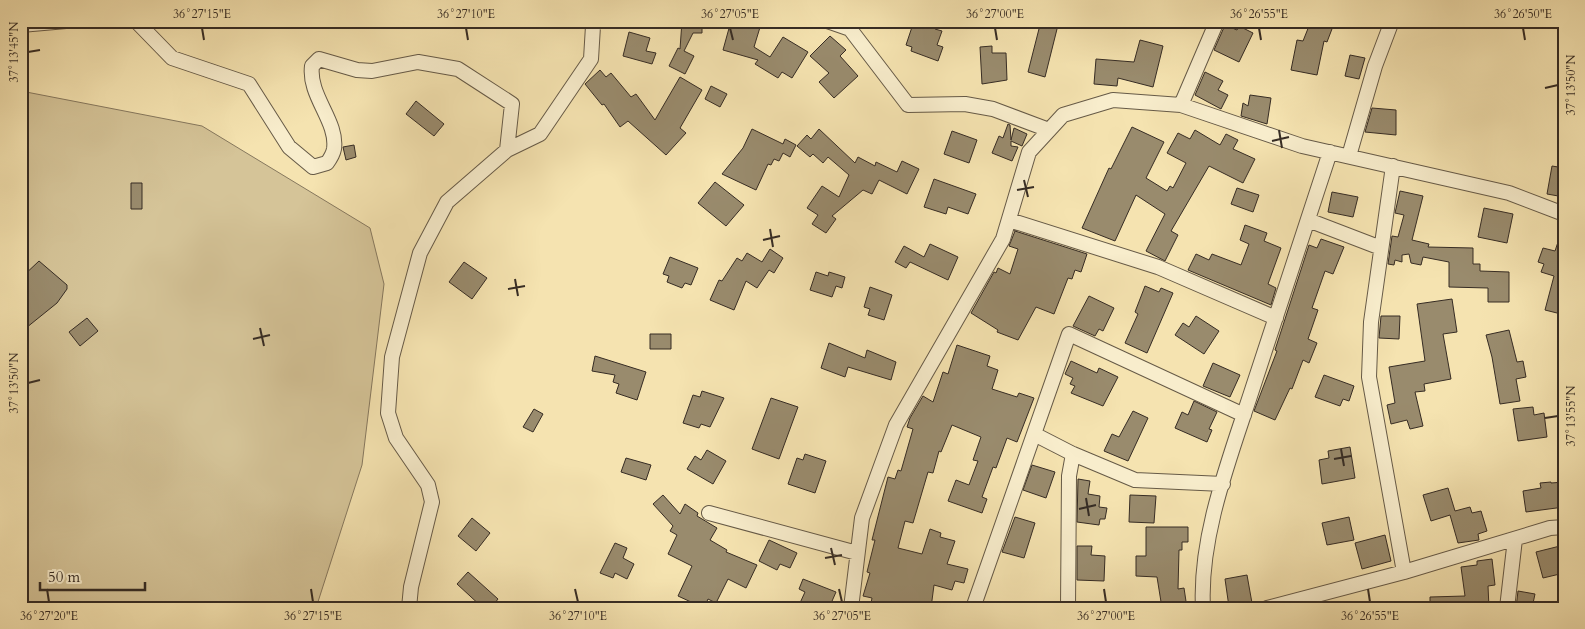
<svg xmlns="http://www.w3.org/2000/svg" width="1585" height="629" viewBox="0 0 1585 629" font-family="Cardo,serif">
  <rect width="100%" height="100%" fill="#f5e3b0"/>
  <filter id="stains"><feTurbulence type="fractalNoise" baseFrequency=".004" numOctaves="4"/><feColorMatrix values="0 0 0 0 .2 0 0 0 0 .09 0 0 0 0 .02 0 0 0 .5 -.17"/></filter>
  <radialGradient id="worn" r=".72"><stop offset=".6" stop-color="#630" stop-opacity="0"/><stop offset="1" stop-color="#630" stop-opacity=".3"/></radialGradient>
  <path fill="#d5c498" stroke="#86785e" d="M21 91 202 126 370 228 384 284 362 465 316 608H21Z"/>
  <path fill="#998b6d" stroke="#362c24" d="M682 21H702V33H693L684 51 694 56 685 74 669 66 678 48 680 49Z
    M731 21H752L761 24 754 47 770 57 783 37 808 52 792 78 782 72 778 78 755 64 758 60 723 50Z
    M914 21H938L935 29 942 31 937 45 943 47 938 61 911 51 912 47 906 45Z
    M1041 21H1059L1045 77 1028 72Z
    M1311 21H1335L1327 42 1324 41 1317 75 1291 70 1297 40 1303 41Z
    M1225 25 1237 30 1239 26 1253 33 1239 62 1214 50Z
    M629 32 650 38 646 51 656 53 652 64 623 56Z
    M830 36 846 50 840 56 858 76 834 98 819 82 829 73 810 56Z
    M1140 40 1163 46 1153 87 1118 78 1117 86 1094 84 1096 59 1134 62Z
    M992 46V53H1006L1007 80 982 84 980 47Z
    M1350 55 1365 58 1359 79 1345 76Z
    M600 70 606 77 611 73 631 97 636 94 655 120 680 77 702 90 680 128 686 133 666 155 628 121 620 127 604 104 602 105 585 84Z
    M1205 72 1223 81 1218 90 1228 95 1221 109 1195 95Z
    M711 86 727 94 720 107 705 99Z
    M1250 95 1271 98 1267 124 1241 116 1243 103 1248 106Z
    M416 101 444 124 434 136 406 114Z
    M1372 108 1396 110V135L1365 132Z
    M1008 124 1010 125 1011 140 1014 128 1027 134 1022 146 1011 141V146L1018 147 1012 161 992 153 999 136 1003 138Z
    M1132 127 1164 142 1146 178 1167 191 1170 186 1173 188 1186 163 1167 153 1178 133 1190 139 1195 130 1220 145 1226 134 1238 140 1233 149 1255 159 1243 183 1209 166 1171 231 1178 235 1165 261 1146 251 1165 214 1136 195 1115 241 1082 228 1109 168 1111 169Z
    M752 129 783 144 785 139 796 145 790 157 783 153 779 161 774 159 771 165 768 164 756 190 722 174 743 148Z
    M819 129 855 163 858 157 875 166 876 162 897 172 902 161 919 169 907 194 879 180 872 194 863 190 832 216 836 219 826 233 812 224 818 215 807 208 822 186 839 197 849 175 828 157 823 163 813 154 810 157 797 146 807 135 811 139Z
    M952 131 977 140 969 163 944 154Z
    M354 145 356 157 346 160 343 147Z
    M1552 166 1564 168V197L1547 194Z
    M934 179 976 194 968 214 948 207 946 214 924 207Z
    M715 182 744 205 726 226 698 203Z
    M131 183H142V209H131Z
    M1237 188 1259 195 1253 212 1231 204Z
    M1400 191 1423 196 1412 240 1429 244 1428 247 1473 248V264H1480V271L1509 272V302H1488V288L1449 287V262L1423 257 1421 265 1411 263 1409 254 1402 255V262L1395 260 1394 265 1388 264 1392 236 1398 237 1404 215 1395 213Z
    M1332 192 1358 197 1353 217 1328 212Z
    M1484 208 1513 214 1507 243 1478 237Z
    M1245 225 1267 233 1264 241 1281 248 1268 284 1276 288 1271 305 1188 270 1196 254 1209 260 1212 254 1241 265 1249 244 1240 240Z
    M1562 230 1564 231V303L1561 314 1545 310 1554 276 1541 272 1544 264 1538 262 1543 248 1555 251Z
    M1015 231 1087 254 1081 272 1075 270 1072 279 1068 278 1054 314 1036 307 1018 340 997 332 998 330 971 313 994 272 996 273 998 268 1010 274 1018 249 1009 246Z
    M1321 239 1344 247 1333 274 1325 271 1312 308 1318 310 1308 339 1317 343 1309 363 1303 360 1292 389 1290 388 1275 420 1254 411 1277 351 1275 350 1309 245 1317 248Z
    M930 244 958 257 948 280 910 262 906 268 895 262 904 246 924 257Z
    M770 249 783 258 774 273 769 270 757 288 746 281 734 310 710 300 719 280 722 281 737 258 742 261 747 253 762 262Z
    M670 257 698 268 691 285 685 283 682 288 667 282 669 276 663 274Z
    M39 261 67 285V289L57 303 21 332V278Z
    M464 262 487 278 472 299 449 282Z
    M816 272 828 276 829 272 845 277 842 288 836 286 832 297 810 290Z
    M1145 286 1159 292 1161 288 1173 293 1147 353 1125 343 1138 314 1135 312Z
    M870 287 892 295 884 320 868 315 870 309 864 307Z
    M1089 296 1114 308 1103 331 1099 329 1095 336 1073 326Z
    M1452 299 1457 332 1443 334 1451 379 1424 384 1425 391 1415 392 1423 426 1410 429 1407 420 1391 424 1387 405 1395 403 1389 367 1425 361 1417 304Z
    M1196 316 1219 331 1204 354 1175 335 1183 323 1189 327Z
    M1381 316H1400L1399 339 1379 338Z
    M87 318 98 331 80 346 69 332Z
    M1509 330 1517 362 1523 361 1526 377 1516 379 1520 401 1500 404 1492 357 1486 335Z
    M650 334H671V349H650Z
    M829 343 865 358 867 350 896 362 891 380 848 367 845 377 821 368Z
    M957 345 990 356 987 366 998 370 992 389 1017 397 1019 393 1034 398 1017 442 1007 438 996 468 993 467 982 497 987 499 982 513 948 501 956 480 969 485 978 461 973 460 981 437 952 425 941 452 939 451 933 473 928 472 913 523 905 521 898 548 922 554 930 529 941 533 940 537 955 541 947 564 968 569 964 583 955 581 952 590 934 585 931 608H870L872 598 863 596 870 573 867 572 875 540H872L888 477 895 479 898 470 901 471 913 429 907 427 910 418 923 396 933 402 943 372 948 374Z
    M595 356 646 372 637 400 616 393 619 384 613 382 615 375 592 371Z
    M1071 361 1097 373 1099 368 1118 377 1103 406 1071 393 1075 386 1070 384 1073 378 1065 374Z
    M1213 363 1240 375 1230 397 1203 386Z
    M1324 375 1354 386 1349 401 1343 399 1340 406 1315 397Z
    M702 391 724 398 710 427 701 424 699 428 683 423 693 395 700 397Z
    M771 398 798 407 779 459 752 449Z
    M1194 401 1217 412 1209 429 1212 430 1207 442 1175 428 1182 412 1188 415Z
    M1533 407 1534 415 1544 413 1547 437 1518 441 1513 409Z
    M534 409 543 414 533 432 523 427Z
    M1133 411 1148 418 1128 461 1104 451 1112 434 1119 437Z
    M1350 447 1355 478 1322 484 1319 460 1329 458 1328 451Z
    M707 450 726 461 713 484 687 469 695 456 701 460Z
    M805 454 826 461 815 493 788 484 797 458 803 460Z
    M626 458 651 465 646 480 621 472Z
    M1032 465 1055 472 1046 498 1023 490Z
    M1078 479 1090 481 1088 494 1100 496 1099 507 1107 508 1105 519H1100L1099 525 1077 522Z
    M1551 482V483L1564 482V507L1526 512 1523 491 1541 488 1540 483Z
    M1448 488 1455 511 1470 507 1472 513 1481 511 1487 531 1478 534 1479 540 1458 543 1450 515 1431 521 1423 495Z
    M663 495 680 514 685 504 698 513 697 516 717 528 710 540 727 550 726 552 757 565 746 588 728 579 716 603 708 599 704 608 678 596 692 566 668 554 677 535 670 531 673 526 653 504Z
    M1130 495 1156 496 1154 523 1129 522Z
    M1015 517 1035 523 1024 558 1002 552Z
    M1349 517 1354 540 1327 545 1322 523Z
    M472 518 490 533 476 551 458 536Z
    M1146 527H1188V542H1182V550H1179L1178 589 1184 588 1187 608H1162L1157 577 1136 576V556H1146Z
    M1385 535 1391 561 1362 569 1355 543Z
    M769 540 797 553 790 568 780 564 777 570 759 561Z
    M615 543 627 548 623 558 634 564 627 579 615 573 613 578 600 573Z
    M1564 545V573L1543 578 1536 552Z
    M1077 546H1092L1091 555 1105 556 1104 581 1077 580Z
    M1492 559 1495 585 1488 586 1489 608H1430V597L1465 596 1461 567 1477 565V561Z
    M468 572 498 599 491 608H483L457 584Z
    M1247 575 1252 603 1229 607 1225 579Z
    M803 579 836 592 829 608H812L800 603 805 592 799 589Z
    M1518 591 1535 594 1532 608H1516Z"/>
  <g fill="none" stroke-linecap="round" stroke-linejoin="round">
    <g stroke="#665a47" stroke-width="16">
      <path id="minor" d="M136 21 172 58 249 84 289 147 313 167 327 163C330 159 333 154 334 149 338 121 308 96 312 66L319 59 357 70 372 71 418 62 458 69 512 104 507 150
        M827 21 850 29 908 105 965 104 993 109 1049 130
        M21 25 66 21
        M1181 105 1217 21
        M1349 156 1375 66 1392 21
        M1393 166 1371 322 1369 377 1404 572
        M1009 220 1158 267 1276 318
        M1308 220 1381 248
        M1034 434 1073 454 1135 480 1223 484
        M709 513 857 553
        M409 608 411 587 432 502 428 485 396 438 388 413 392 357 420 253 447 202 507 150 540 134 591 59 593 26 597 21
        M851 608 862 518 896 425 1003 239 1029 152 1063 115 1113 100 1181 105 1302 146 1509 193 1564 214
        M973 608 1069 334 1244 415
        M1068 608 1069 476 1073 454
        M1203 608C1199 536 1230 458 1252 390 1278 311 1304 232 1330 152
        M1267 608 1404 572 1550 528 1564 527
        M1507 608 1515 539"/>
    </g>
    <use href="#minor" stroke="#f8edcc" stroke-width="14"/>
  </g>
  <path fill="none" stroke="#362c24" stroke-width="2" d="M202 28 204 40M466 28 468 40M730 28 733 40M995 28 997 40M1259 28 1261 40M1523 28 1525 40M28 52 40 50M1545 88 1558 85M1279 130 1282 148M1272 141 1289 137M1024 180 1028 197M1017 190 1034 187M770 229 773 247M763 240 780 236M515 279 518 296M508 289 525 286M260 328 264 346M253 339 270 335M28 383 40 380M1545 418 1558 416M1341 449 1344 466M1334 459 1351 456M1086 498 1089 516M1079 509 1096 505M831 548 835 565M825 558 842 555M47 589 49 602M311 589 313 602M575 589 578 602M839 589 842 602M1104 589 1106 602M1368 589 1370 602"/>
  <rect width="1585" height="629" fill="none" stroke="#f5e3b0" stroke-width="55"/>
  <path d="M40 582v8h105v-8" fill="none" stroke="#362c24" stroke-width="2.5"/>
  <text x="48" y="582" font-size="15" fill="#362c24" stroke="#f8edcc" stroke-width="4" paint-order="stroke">50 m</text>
  <rect x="28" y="28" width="1530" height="574" fill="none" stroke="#362c24" stroke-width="2"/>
  <g font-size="12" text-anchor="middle" fill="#362c24">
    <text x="202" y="18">36°27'15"E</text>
    <text x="466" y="18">36°27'10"E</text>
    <text x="730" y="18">36°27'05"E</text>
    <text x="995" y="18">36°27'00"E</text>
    <text x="1259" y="18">36°26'55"E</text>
    <text x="1523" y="18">36°26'50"E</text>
    <text transform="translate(14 52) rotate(-90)" y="4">37°13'45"N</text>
    <text transform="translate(1571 85) rotate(-90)" y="4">37°13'50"N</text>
    <text transform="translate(14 383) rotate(-90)" y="4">37°13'50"N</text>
    <text transform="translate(1571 416) rotate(-90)" y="4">37°13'55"N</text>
    <text x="49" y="620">36°27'20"E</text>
    <text x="313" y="620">36°27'15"E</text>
    <text x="578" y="620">36°27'10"E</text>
    <text x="842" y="620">36°27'05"E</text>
    <text x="1106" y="620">36°27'00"E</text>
    <text x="1370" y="620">36°26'55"E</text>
  </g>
  <rect width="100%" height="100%" filter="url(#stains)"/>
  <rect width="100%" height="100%" fill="url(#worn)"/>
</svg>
